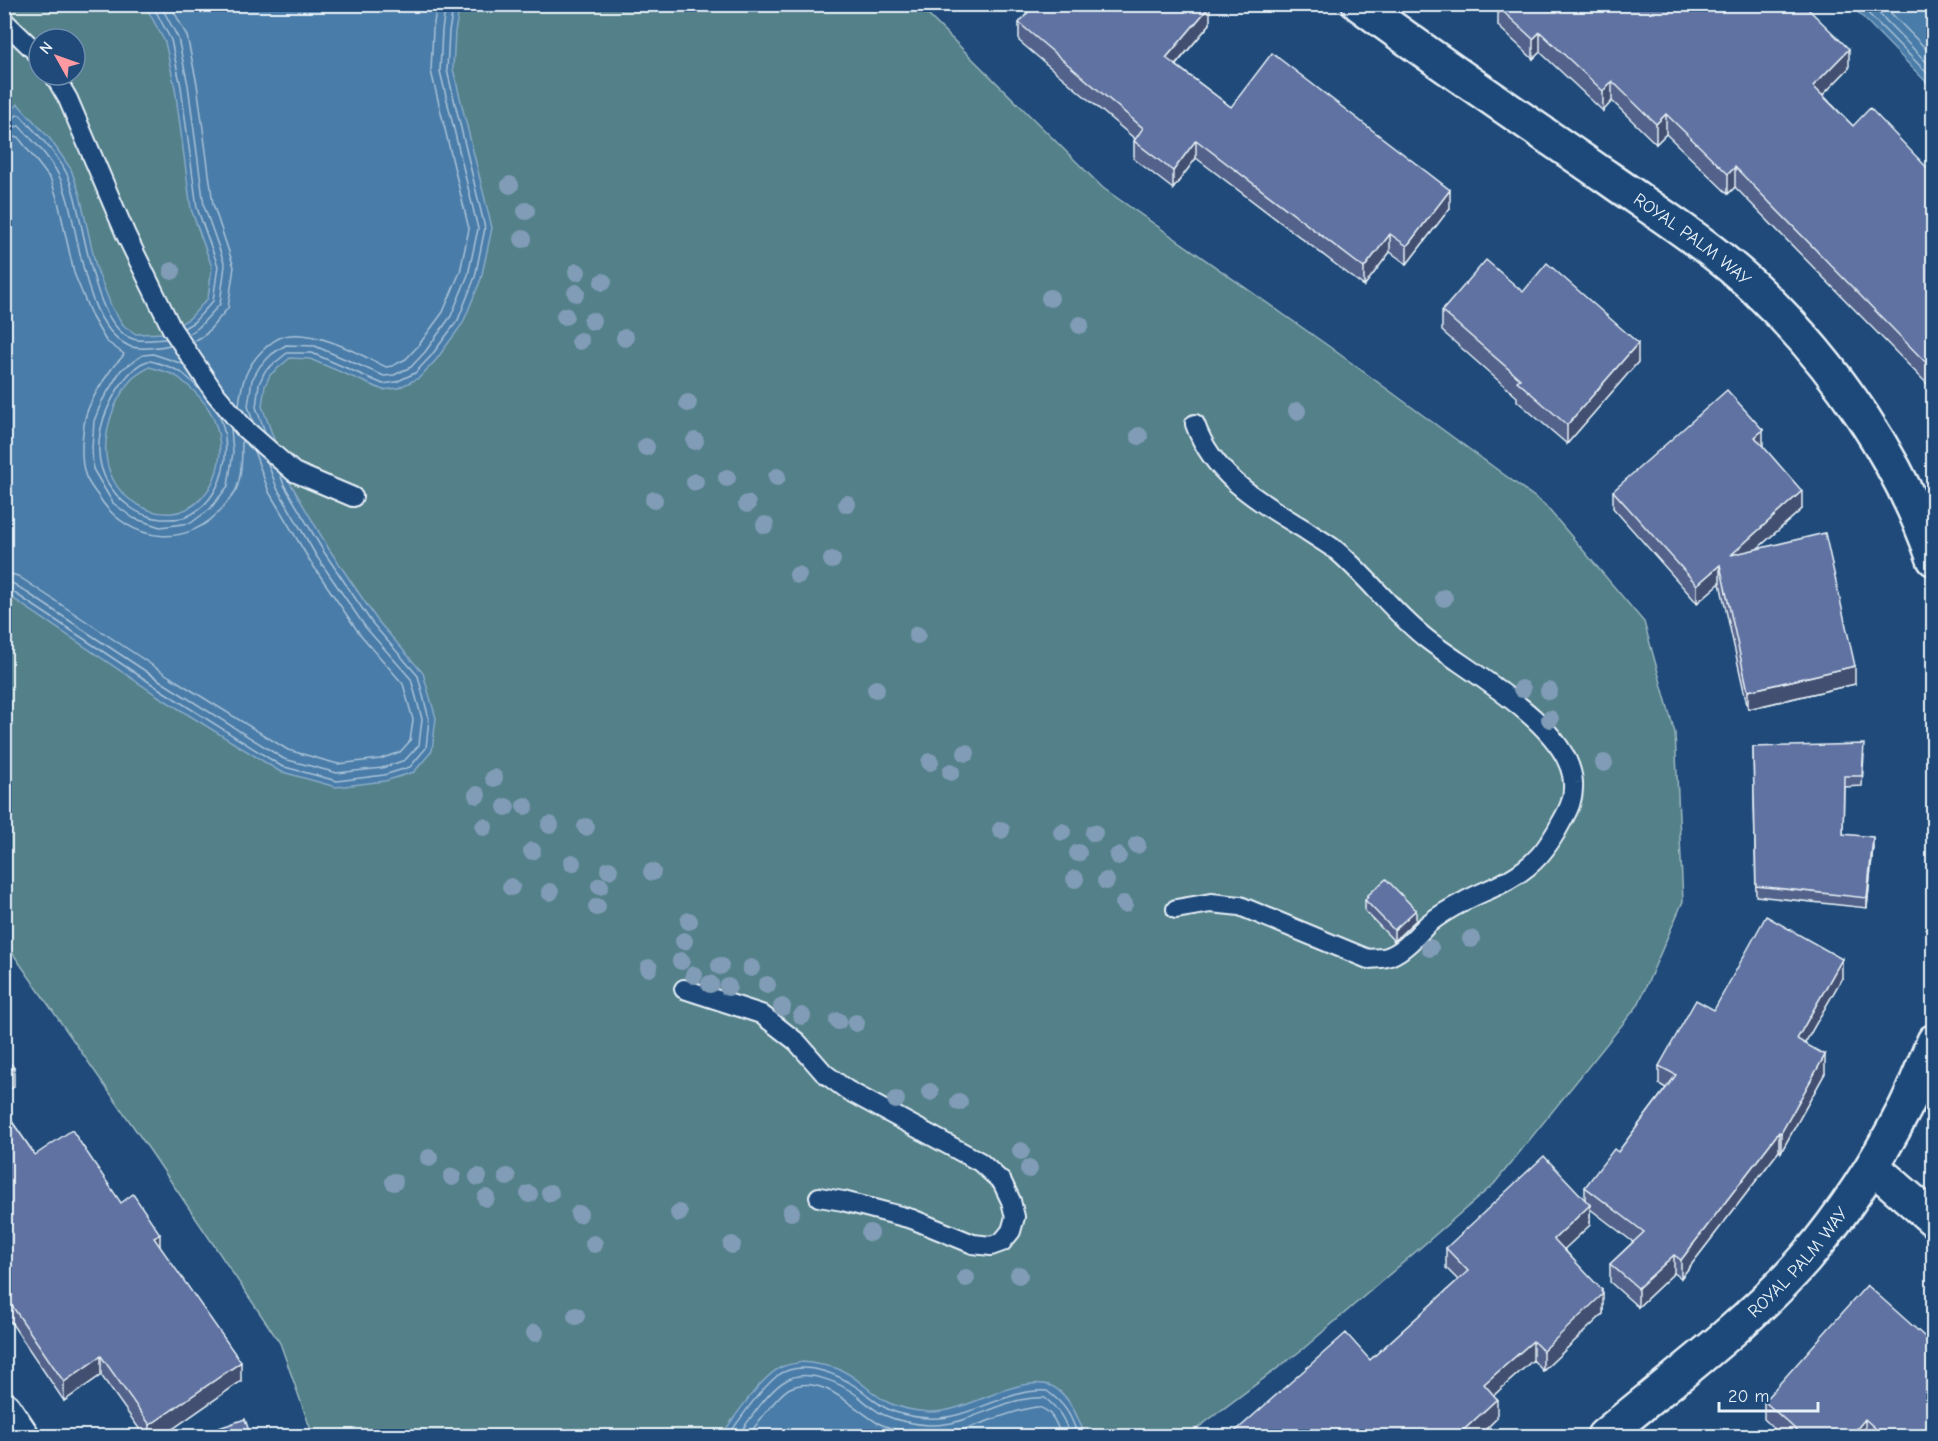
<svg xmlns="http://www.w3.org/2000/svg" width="1938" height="1441" viewBox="0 0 1938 1441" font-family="'Comic Neue',sans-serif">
  <rect width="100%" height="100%" fill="#1f4a7a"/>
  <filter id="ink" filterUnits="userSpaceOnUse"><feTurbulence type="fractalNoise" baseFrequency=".0167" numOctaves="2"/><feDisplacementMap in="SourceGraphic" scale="12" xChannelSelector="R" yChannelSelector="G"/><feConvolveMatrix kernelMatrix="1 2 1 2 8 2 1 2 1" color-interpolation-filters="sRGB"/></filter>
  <g filter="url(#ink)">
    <path fill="#528089" stroke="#9db8c0" stroke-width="1.5" fill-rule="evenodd" d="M4 5H918L1103 188 1327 345 1544 504 1644 622 1675 733 1683 901 1638 1005 1494 1184 1303 1349 1187 1436H313L280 1343 151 1152 11 951 5 944ZM39 39H75V75H39Z"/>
    <path fill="#4a7ca8" stroke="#89abc8" stroke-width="1.5" fill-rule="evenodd" d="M145 5H460L455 32 453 69 492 228 481 279 463 323 436 360 419 378 398 388 383 390 310 359 290 358 270 375 265 386 262 406 289 481 329 549 377 620 423 673 436 718 432 751 414 772 385 781 336 787 279 771 158 696 5 593 4 119 18 104 50 139 71 169 80 195 96 267 112 308 124 326 136 334 165 333 190 318 208 298 212 267 191 209 175 88 165 42ZM149 367C159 370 171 372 179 378 192 388 209 405 214 420 237 477 188 543 129 499 112 486 104 463 106 442 108 420 116 398 131 380 135 375 144 371 149 367Z
      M1851 5H1933V89Z
      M803 1362C816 1364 831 1365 843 1371 860 1379 872 1395 889 1403 900 1408 916 1411 929 1412 966 1414 1014 1375 1049 1385 1068 1391 1079 1419 1085 1436H721C734 1418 763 1373 784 1366 790 1364 797 1363 803 1362Z"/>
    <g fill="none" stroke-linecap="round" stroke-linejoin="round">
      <path stroke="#a9c2d8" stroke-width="1.5" d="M152 4 171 40 181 87 197 208 218 266 213 301 194 322 184 328
        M160 4 178 38 188 85 204 206 225 265 220 304 199 327 188 335
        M170 4 187 36 197 84 213 204 234 267 228 308 206 334 193 342
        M1859 4 1934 80
        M1870 4 1934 70
        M1882 4 1934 57
        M4 122 10 121 17 115H20C35 132 55 151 66 172 85 209 89 325 133 339 142 342 156 339 166 339
        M4 129 19 126C33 141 51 158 59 176 81 220 79 323 129 346 139 350 160 347 170 345
        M4 138 18 137 51 180 58 201 74 273 92 317 106 341 124 354C122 359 116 362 113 367 102 382 89 401 85 419 82 436 80 458 85 474 87 482 94 490 99 497 129 544 190 550 225 505 229 500 233 495 236 490 242 476 242 455 242 440
        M183 364 153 354 143 355 121 370 102 401 94 421 92 448 93 469 113 503 133 518 160 527 191 523 210 509 228 486 233 452 231 429
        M199 389C194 384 188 377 182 373 178 370 153 360 148 361 135 364 125 378 118 389 93 429 88 476 130 507 139 514 156 520 168 519 174 519 181 519 186 517 225 499 233 450 219 414
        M239 406C241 384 246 367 262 351 268 345 276 338 285 336 315 329 359 354 386 367L392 366 406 359 418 346 443 312 460 272 469 229 431 71 433 29 437 4
        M253 422 248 406 252 380 260 366 272 354 286 345 315 346 384 376 394 375 411 367 425 352 451 316 468 275 478 229 440 71 442 30 446 4
        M265 432 256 407 259 384 265 371 287 353H312L383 384 396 382 415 373 431 356 458 320 475 277 485 228 447 70 449 31 454 4
        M4 572 18 576 170 677 288 750 338 764 380 759 400 752 410 741 413 720 403 684 359 633 310 561 269 492 254 451
        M4 581 14 584 165 684 284 759 337 773 382 768 405 760 419 745 422 719 411 679 366 628 317 557 277 488 268 464
        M4 589 10 590 161 690 281 766 337 781 384 775 410 767 426 748 429 719 418 676 372 623 324 552 284 485 280 474
        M728 1436C742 1416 758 1392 777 1376 801 1358 838 1374 858 1388 867 1394 875 1402 884 1407 896 1414 914 1417 928 1418 969 1421 1005 1388 1047 1391 1066 1405 1071 1415 1078 1436
        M738 1436C748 1421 769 1390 785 1381 807 1367 840 1383 858 1396 866 1403 875 1411 884 1415 898 1421 914 1424 929 1425 970 1427 1004 1395 1045 1398 1059 1409 1065 1420 1070 1436
        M748 1436C756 1425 778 1394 790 1388 821 1373 853 1408 876 1422 891 1430 914 1434 930 1434 967 1435 1000 1412 1036 1407 1051 1408 1057 1424 1061 1436"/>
      <g stroke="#e8f1f8" stroke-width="22">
        <path id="service" d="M4 21 39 55
          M54 75 68 99 126 235 172 329 214 392 245 429 294 472 353 497
          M1176 909 1211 903 1240 906 1368 959C1375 958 1384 959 1390 956 1405 950 1417 935 1428 924 1438 916 1451 908 1463 902 1477 894 1493 889 1508 880 1535 865 1548 848 1562 821 1569 809 1574 798 1573 783 1571 727 1468 671 1428 640 1394 614 1370 579 1337 551 1328 544 1317 538 1307 531 1262 503 1214 478 1195 424
          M684 989 761 1014 797 1042 824 1073 847 1090 980 1162 1002 1182 1011 1201 1015 1217 1011 1231 1002 1242 991 1246 973 1244 912 1219 843 1201 819 1197"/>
      </g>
      <g stroke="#e8f1f8" stroke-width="38">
        <g id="minor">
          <path id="s1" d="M1359 4C1440 64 1524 120 1608 178 1659 214 1714 248 1759 292 1836 366 1899 459 1934 559"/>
          <path d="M1873 1167 1934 1220"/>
          <path d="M4 1409 22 1436"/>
          <path id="s2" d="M1604 1436C1671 1380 1747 1325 1805 1259 1844 1213 1877 1162 1905 1108 1916 1086 1924 1063 1934 1041"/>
        </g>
      </g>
      <use href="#service" stroke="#1f4a7a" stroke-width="18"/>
      <use href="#minor" stroke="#1f4a7a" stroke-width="33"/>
    </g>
    <g fill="#819cb6">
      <circle cx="510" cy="185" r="9"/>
      <circle cx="526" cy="211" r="9"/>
      <circle cx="523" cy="239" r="9"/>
      <circle cx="172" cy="271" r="9"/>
      <circle cx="577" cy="272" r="9"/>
      <circle cx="603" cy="282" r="9"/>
      <circle cx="576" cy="293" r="9"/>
      <circle cx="1050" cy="298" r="9"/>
      <circle cx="565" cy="316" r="9"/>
      <circle cx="592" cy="321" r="9"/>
      <circle cx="1080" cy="325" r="9"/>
      <circle cx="625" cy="338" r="9"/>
      <circle cx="580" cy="341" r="9"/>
      <circle cx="688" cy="403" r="9"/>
      <circle cx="1297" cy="411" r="9"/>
      <circle cx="1139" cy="436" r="9"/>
      <circle cx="695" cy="441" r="9"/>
      <circle cx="646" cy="447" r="9"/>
      <circle cx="777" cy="477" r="9"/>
      <circle cx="727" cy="478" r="9"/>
      <circle cx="695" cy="482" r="9"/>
      <circle cx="654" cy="500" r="9"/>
      <circle cx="747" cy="504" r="9"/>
      <circle cx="847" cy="504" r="9"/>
      <circle cx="765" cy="525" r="9"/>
      <circle cx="832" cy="560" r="9"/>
      <circle cx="798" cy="575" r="9"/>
      <circle cx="1444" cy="598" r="9"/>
      <circle cx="917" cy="635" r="9"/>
      <circle cx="876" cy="689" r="9"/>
      <circle cx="1522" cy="689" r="9"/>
      <circle cx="1549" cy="691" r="9"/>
      <circle cx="1550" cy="719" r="9"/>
      <circle cx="966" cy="753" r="9"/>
      <circle cx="930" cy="762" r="9"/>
      <circle cx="1604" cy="763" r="9"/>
      <circle cx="951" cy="772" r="9"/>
      <circle cx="494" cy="778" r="9"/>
      <circle cx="477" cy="795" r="9"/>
      <circle cx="525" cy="806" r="9"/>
      <circle cx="506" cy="807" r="9"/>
      <circle cx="550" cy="825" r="9"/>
      <circle cx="484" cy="827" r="9"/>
      <circle cx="586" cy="827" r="9"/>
      <circle cx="1001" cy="830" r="9"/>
      <circle cx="1062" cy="832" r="9"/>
      <circle cx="1094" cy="833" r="9"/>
      <circle cx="1137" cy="845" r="9"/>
      <circle cx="532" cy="851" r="9"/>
      <circle cx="1078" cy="853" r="9"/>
      <circle cx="1118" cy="856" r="9"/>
      <circle cx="572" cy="863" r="9"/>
      <circle cx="609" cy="870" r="9"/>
      <circle cx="652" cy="872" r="9"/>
      <circle cx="1075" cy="879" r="9"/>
      <circle cx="1106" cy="881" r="9"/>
      <circle cx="600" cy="886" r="9"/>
      <circle cx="511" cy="887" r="9"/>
      <circle cx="550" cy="892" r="9"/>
      <circle cx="1124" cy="904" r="9"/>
      <circle cx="597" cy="907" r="9"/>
      <circle cx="689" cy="921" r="9"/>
      <circle cx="1471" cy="939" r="9"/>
      <circle cx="684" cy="941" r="9"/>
      <circle cx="1430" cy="948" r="9"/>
      <circle cx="681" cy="961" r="9"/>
      <circle cx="720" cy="966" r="9"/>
      <circle cx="649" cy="968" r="9"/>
      <circle cx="751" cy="968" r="9"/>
      <circle cx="694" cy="975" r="9"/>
      <circle cx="710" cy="984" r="9"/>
      <circle cx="767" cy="985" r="9"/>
      <circle cx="728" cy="987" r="9"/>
      <circle cx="782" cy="1007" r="9"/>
      <circle cx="802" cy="1016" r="9"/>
      <circle cx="838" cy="1021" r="9"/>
      <circle cx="856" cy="1023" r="9"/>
      <circle cx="930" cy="1092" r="9"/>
      <circle cx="896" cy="1100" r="9"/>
      <circle cx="959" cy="1102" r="9"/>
      <circle cx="1021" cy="1151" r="9"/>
      <circle cx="429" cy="1158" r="9"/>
      <circle cx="1029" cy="1169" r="9"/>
      <circle cx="452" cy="1177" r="9"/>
      <circle cx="478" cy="1177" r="9"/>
      <circle cx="507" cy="1177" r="9"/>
      <circle cx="394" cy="1182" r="9"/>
      <circle cx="550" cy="1193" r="9"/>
      <circle cx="529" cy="1194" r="9"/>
      <circle cx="486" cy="1198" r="9"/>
      <circle cx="791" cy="1212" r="9"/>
      <circle cx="679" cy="1213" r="9"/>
      <circle cx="579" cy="1214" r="9"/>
      <circle cx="870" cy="1233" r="9"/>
      <circle cx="594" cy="1244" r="9"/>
      <circle cx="732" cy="1245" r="9"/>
      <circle cx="1019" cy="1275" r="9"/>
      <circle cx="966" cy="1278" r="9"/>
      <circle cx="576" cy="1316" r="9"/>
      <circle cx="535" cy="1333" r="9"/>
    </g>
    <path fill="#52628a" stroke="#e8f1f8" stroke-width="1.5" d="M1023 4H1208L1210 24 1176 65 1231 107 1450 208 1407 264 1390 252 1364 286 1196 158 1173 189 1134 159V141L1135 139 1019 41V23L1030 11Z
      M1498 7 1849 68 1823 95 1853 126 1934 175V391L1735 187 1728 194 1666 134 1656 144 1612 101 1603 111 1540 52 1533 59 1498 26Z
      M1523 292 1638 362 1567 444 1517 401V397L1442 331V311Z
      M1763 447 1802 509 1758 548 1855 684 1748 709 1720 583 1697 603 1613 508V491Z
      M1753 747 1864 755 1862 786 1844 787 1843 834 1873 847 1867 908 1756 896Z
      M1367 896 1416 920 1394 941 1365 911V900L1367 898Z
      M1842 978 1805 1043 1825 1073 1781 1152 1779 1151 1681 1278 1674 1273 1638 1307 1610 1282V1264L1633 1242 1590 1209V1225L1564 1249 1602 1293 1603 1314 1543 1371 1533 1360 1494 1395 1497 1418 1478 1437H1229L1370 1360 1458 1280 1446 1268V1248L1585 1200V1187L1618 1152 1666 1088 1659 1084V1066L1714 1010Z
      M4 1110 35 1155 121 1203 160 1247 241 1381 161 1437H145L101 1375 64 1401 4 1312Z
      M1934 1345V1437H1783L1764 1419V1401Z"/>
    <path fill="#425071" stroke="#e8f1f8" stroke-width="1.5" d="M1210 6V24L1166 76V58Z
      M1540 32V52L1533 59V39Z
      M1849 49V68L1813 105V86Z
      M1612 81V101L1603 111V91Z
      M1666 114V134L1656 144V124Z
      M1196 140V158L1173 189V171Z
      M1735 167V187L1728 194V174Z
      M1450 190V208L1407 264V246Z
      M1390 234V252L1364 286V268Z
      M1638 343V362L1567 444V425Z
      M1763 430V448L1755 437Z
      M1802 491V509L1731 572V555Z
      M1720 565V583L1697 603V585Z
      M1855 666V684L1748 709V691Z
      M1873 837V847L1867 908V898Z
      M1416 910V920L1394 941V930Z
      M1842 959V978L1797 1057V1039Z
      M1825 1055V1073L1781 1152V1133Z
      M14 1068V1087L4 1093V1074Z
      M1779 1132V1151L1681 1278V1260Z
      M1590 1205V1225L1554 1259V1239Z
      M160 1234V1253L154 1238Z
      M1674 1255V1273L1638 1307V1288Z
      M1602 1290V1295L1603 1294V1314L1543 1371V1351Z
      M1533 1341V1360L1484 1404V1384Z
      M101 1356V1375L64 1401V1382Z
      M241 1362V1381L161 1437H150V1425Z
      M1497 1399V1418L1478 1437H1456Z
      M1865 1419V1437H1850Z"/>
    <path fill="#5f72a1" stroke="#e8f1f8" stroke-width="1.5" d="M1035 4H1208L1210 6 1166 58 1231 107 1272 53 1450 190 1407 246 1390 234 1364 268 1196 140 1173 171 1134 141 1143 128 1019 23Z
      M1500 4H1803L1849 49 1813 86 1853 126 1870 108 1934 175V371L1735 167 1728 174 1666 114 1656 124 1612 81 1603 91 1540 32 1533 39 1498 7Z
      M1486 260 1523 292 1547 263 1638 343 1567 425 1517 381 1520 379 1442 311Z
      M1727 390 1763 430 1755 437 1802 491 1731 555 1825 533 1855 666 1748 691 1720 565 1697 585 1613 491Z
      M1864 744 1862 776H1844L1843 834 1873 837 1867 898 1756 886 1753 747Z
      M1386 879 1416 910 1394 930 1365 900 1368 897 1367 896Z
      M1766 916 1842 959 1797 1039 1825 1055 1781 1133 1779 1132 1681 1260 1674 1255 1638 1288 1610 1264 1644 1232 1585 1187 1614 1149 1618 1152 1676 1075 1659 1066 1696 1000 1714 1010Z
      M4 1054 14 1068 4 1074Z
      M4 1110 35 1155 72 1130 121 1203 133 1194 160 1234 154 1238 241 1362 150 1425 101 1356 64 1382 4 1294Z
      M1544 1156 1590 1205 1554 1239 1602 1290 1601 1291 1603 1294 1543 1351 1533 1341 1484 1384 1497 1399 1456 1437H1229L1346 1333 1370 1360 1468 1271 1446 1248Z
      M1867 1285 1934 1345V1437H1885L1865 1419 1850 1437H1804L1764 1401Z
      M245 1419 251 1437H193Z
      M1718 1430 1723 1437H1711Z"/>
  </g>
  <g text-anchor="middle" stroke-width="4.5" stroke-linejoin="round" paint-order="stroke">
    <g font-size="18" fill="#e8f1f8" stroke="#1f4a7a">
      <text dy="6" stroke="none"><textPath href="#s1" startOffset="408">ROYAL PALM WAY</textPath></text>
      <text dy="6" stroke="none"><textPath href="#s2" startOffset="261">ROYAL PALM WAY</textPath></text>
    </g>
  </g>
  <rect width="1938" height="1441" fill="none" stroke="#1f4a7a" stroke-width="24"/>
  <rect x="12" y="12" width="1914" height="1417" fill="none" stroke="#e8f1f8" stroke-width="2" filter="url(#ink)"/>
  <g transform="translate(57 57) rotate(310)"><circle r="28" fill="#1f4a7a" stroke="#6f8dac" stroke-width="1.5"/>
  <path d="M0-4.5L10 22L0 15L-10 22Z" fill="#ff9aa2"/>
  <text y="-9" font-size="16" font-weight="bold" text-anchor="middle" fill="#e8f1f8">N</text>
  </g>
  <path d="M1719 1402v9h99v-9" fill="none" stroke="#e8f1f8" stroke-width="3"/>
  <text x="1728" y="1402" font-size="18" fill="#e8f1f8" stroke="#1f4a7a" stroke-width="4.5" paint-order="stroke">20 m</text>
</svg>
